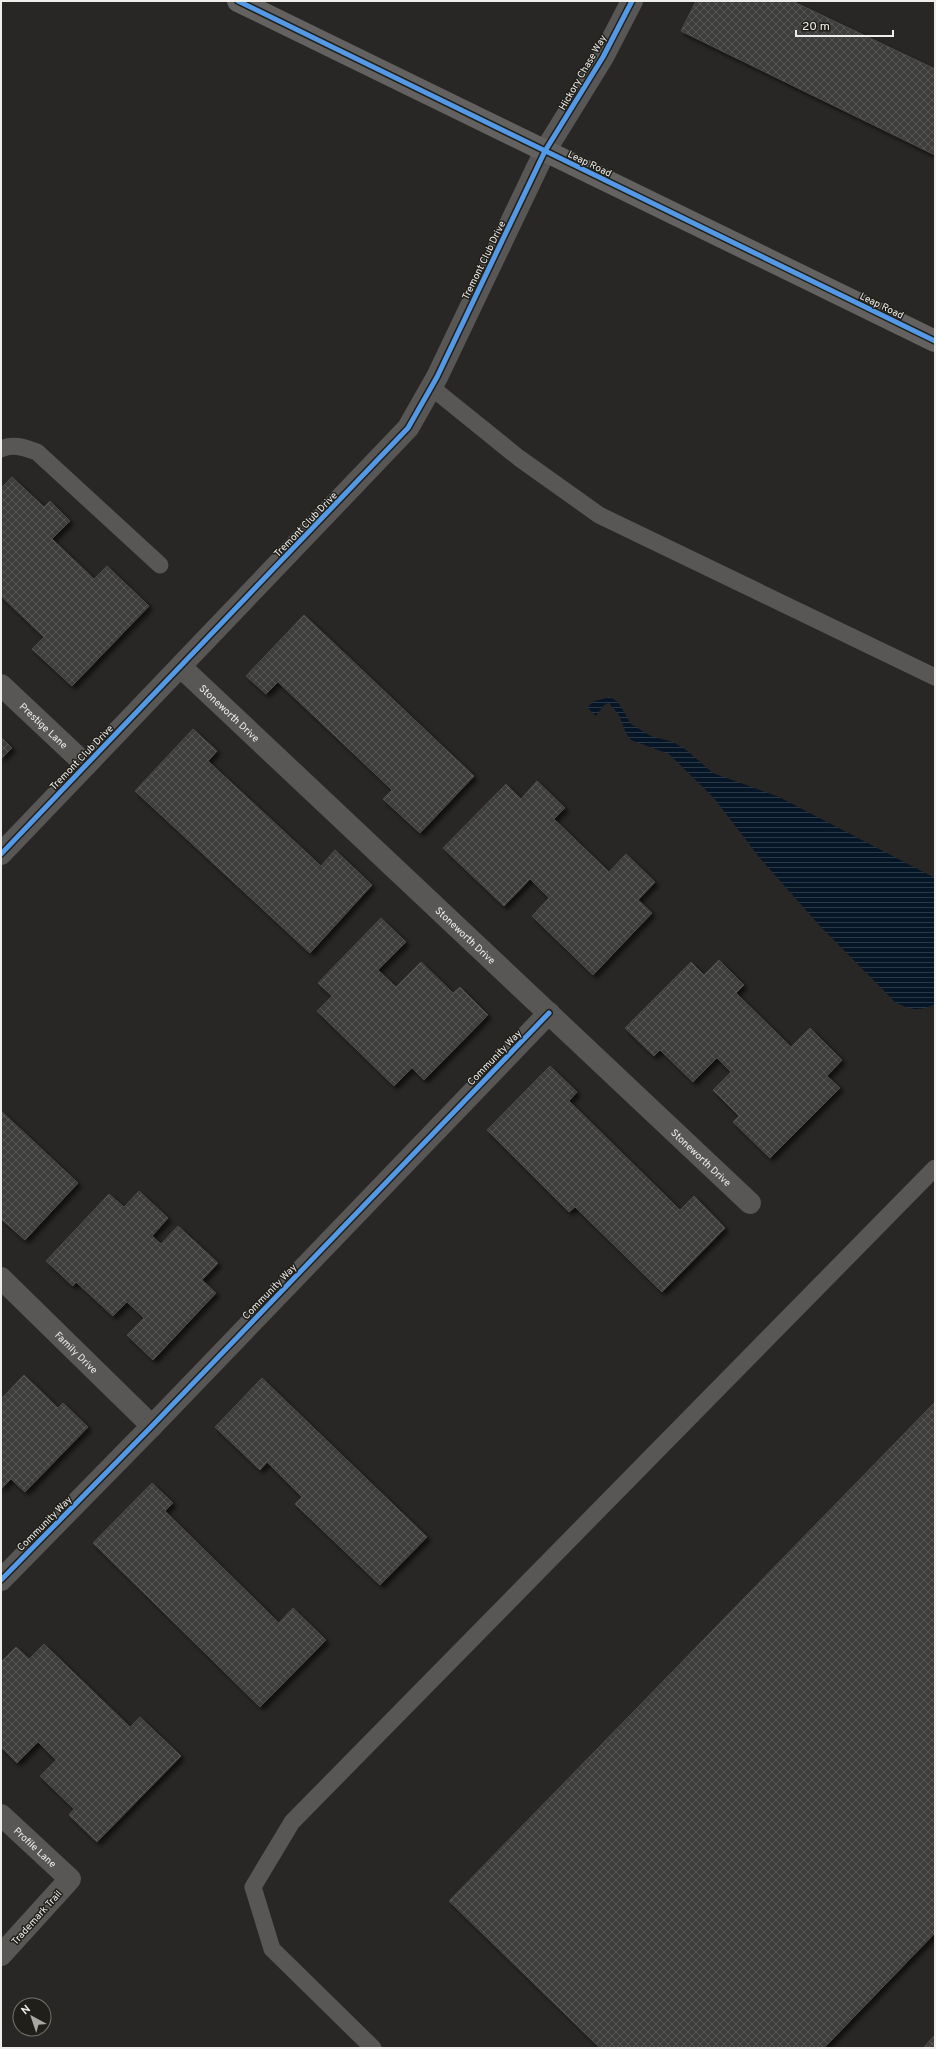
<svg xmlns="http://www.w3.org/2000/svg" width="936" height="2049" viewBox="0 0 936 2049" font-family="Overpass,sans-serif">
  <defs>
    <pattern id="water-rules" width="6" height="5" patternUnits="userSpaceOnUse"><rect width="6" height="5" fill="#071626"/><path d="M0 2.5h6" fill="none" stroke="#2b3846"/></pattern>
    <pattern id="building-cross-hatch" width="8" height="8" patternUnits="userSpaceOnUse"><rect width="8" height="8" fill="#3d3c3a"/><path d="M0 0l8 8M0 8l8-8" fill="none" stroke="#595857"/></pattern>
    <filter id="shadow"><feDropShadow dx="3.5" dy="3.5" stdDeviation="2" flood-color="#0009"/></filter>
  </defs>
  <rect width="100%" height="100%" fill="#292725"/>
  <path fill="url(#water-rules)" d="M610 697 618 702 631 724 651 736 673 742 685 749 713 773 779 797 935 878V1004C920 1012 910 1010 895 1002L819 925 759 857 714 798 669 754 631 740 626 733 619 715 609 703 604 705 596 716 587 707 595 701Z"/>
  <path fill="url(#building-cross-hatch)" stroke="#4d4b49" filter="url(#shadow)" d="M696 1H792L935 69V155L681 31Z
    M12 477 44 507 50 501 70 521 52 539 94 579 107 566 149 606 72 686 32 649 44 637 1 596V488Z
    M304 615 474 776 420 833 383 799 392 790 278 682 266 694 246 676Z
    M193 729 217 751 208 761 321 866 335 850 372 885 310 953 135 791Z
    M1 737 12 748 1 759Z
    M537 781 565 808 554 819 609 872 626 854 655 882 638 900 652 913 593 975 532 916 549 898 530 879 504 906 443 848 506 784 521 799Z
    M381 918 406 942 378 970 396 987 421 962 453 993 460 987 488 1015 424 1080 412 1068 394 1086 317 1011 332 996 318 983Z
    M719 960 744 985 736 993 791 1047 810 1028 842 1060 827 1076 840 1088 770 1158 733 1122 739 1116 713 1090 731 1072 717 1058 693 1082 660 1050 654 1056 625 1028 691 962 704 975Z
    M550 1066 577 1092 569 1101 680 1210 694 1196 725 1228 662 1292 575 1207 569 1212 487 1130Z
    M1 1111 78 1183 25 1240 1 1219V1204L3 1203 1 1201Z
    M139 1191 168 1218 152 1236 161 1244 178 1226 218 1263 202 1280 216 1293 153 1360 127 1335 144 1318 127 1302 113 1316 76 1282 73 1286 46 1261 109 1194 124 1207Z
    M24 1375 58 1408 63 1403 88 1427 25 1492 11 1479 1 1489V1399Z
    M262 1378 427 1537 380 1585 295 1504 302 1497 267 1462 260 1470 215 1427Z
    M935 1402V1933L824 2048H600L449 1901Z
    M152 1483 173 1503 165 1511 279 1623 293 1608 326 1640 260 1707 93 1543Z
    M44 1644 130 1727 140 1717 181 1756 97 1842 69 1815 74 1809 40 1776 56 1760 38 1742 17 1763 1 1747V1662L16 1647 29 1659Z
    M935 2035V2048H923Z"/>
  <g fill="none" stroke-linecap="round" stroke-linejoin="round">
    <path stroke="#585756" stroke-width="17" d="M431 387 519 458 599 515 935 677
      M1 449C13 443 25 448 37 452L160 565
      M373 2048 272 1949 253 1887 292 1822 935 1168"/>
    <g stroke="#585756" stroke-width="22">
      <path id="s1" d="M181 667 750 1203"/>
      <path id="s2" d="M1 685 86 765"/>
      <path d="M1 854 408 428 437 377 545 151 603 57 632 1"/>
      <path id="s3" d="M1 1278 152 1426"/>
      <path d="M1 1580 152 1426 549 1013"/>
      <path id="s4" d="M1 1815 70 1879 1 1955"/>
    </g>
    <path stroke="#636260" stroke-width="22" d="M238 1 935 341"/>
    <g stroke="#211f1a" stroke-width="8">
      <path id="cycleway" d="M238 1 935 341
        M1 854 408 428 437 377 545 151 603 57 632 1
        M1 1580 152 1426 549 1013"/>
    </g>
    <use href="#cycleway" stroke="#5399e6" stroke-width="5"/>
  </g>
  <g text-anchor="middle" stroke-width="3" stroke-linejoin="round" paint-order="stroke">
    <g font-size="10" fill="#efeeea" stroke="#211f1a">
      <text transform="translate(582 72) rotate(-60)" y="4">Hickory Chase Way</text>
      <text transform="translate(590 163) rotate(26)" y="4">Leap Road</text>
      <text transform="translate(483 260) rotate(-64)" y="4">Tremont Club Drive</text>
      <text transform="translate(882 305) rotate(26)" y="4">Leap Road</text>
      <text transform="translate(305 524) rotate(-46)" y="4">Tremont Club Drive</text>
      <text dy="4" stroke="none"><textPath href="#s1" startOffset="67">Stoneworth Drive</textPath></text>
      <text dy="4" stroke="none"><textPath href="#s2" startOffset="59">Prestige Lane</textPath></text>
      <text transform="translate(81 757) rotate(-46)" y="4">Tremont Club Drive</text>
      <text dy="4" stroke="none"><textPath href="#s1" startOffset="391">Stoneworth Drive</textPath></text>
      <text transform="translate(494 1057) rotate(-46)" y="4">Community Way</text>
      <text dy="4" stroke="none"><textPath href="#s1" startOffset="715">Stoneworth Drive</textPath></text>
      <text transform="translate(269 1291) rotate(-46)" y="4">Community Way</text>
      <text dy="4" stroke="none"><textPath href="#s3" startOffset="106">Family Drive</textPath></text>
      <text transform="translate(44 1523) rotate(-45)" y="4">Community Way</text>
      <text dy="4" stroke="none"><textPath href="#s4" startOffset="47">Profile Lane</textPath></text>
      <text transform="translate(36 1917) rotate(-48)" y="4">Trademark Trail</text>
    </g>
  </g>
  <rect width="936" height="2049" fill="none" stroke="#efeeea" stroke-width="4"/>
  <g transform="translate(32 2017) rotate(320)"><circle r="19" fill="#211f1a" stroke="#73726d"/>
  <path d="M0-3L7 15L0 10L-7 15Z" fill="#aaa8a5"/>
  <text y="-6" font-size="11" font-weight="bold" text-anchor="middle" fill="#efeeea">N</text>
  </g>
  <path d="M796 30v6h97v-6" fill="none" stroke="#efeeea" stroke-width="2"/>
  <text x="802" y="30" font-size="12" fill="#efeeea" stroke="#211f1a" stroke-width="3" paint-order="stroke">20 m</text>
</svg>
